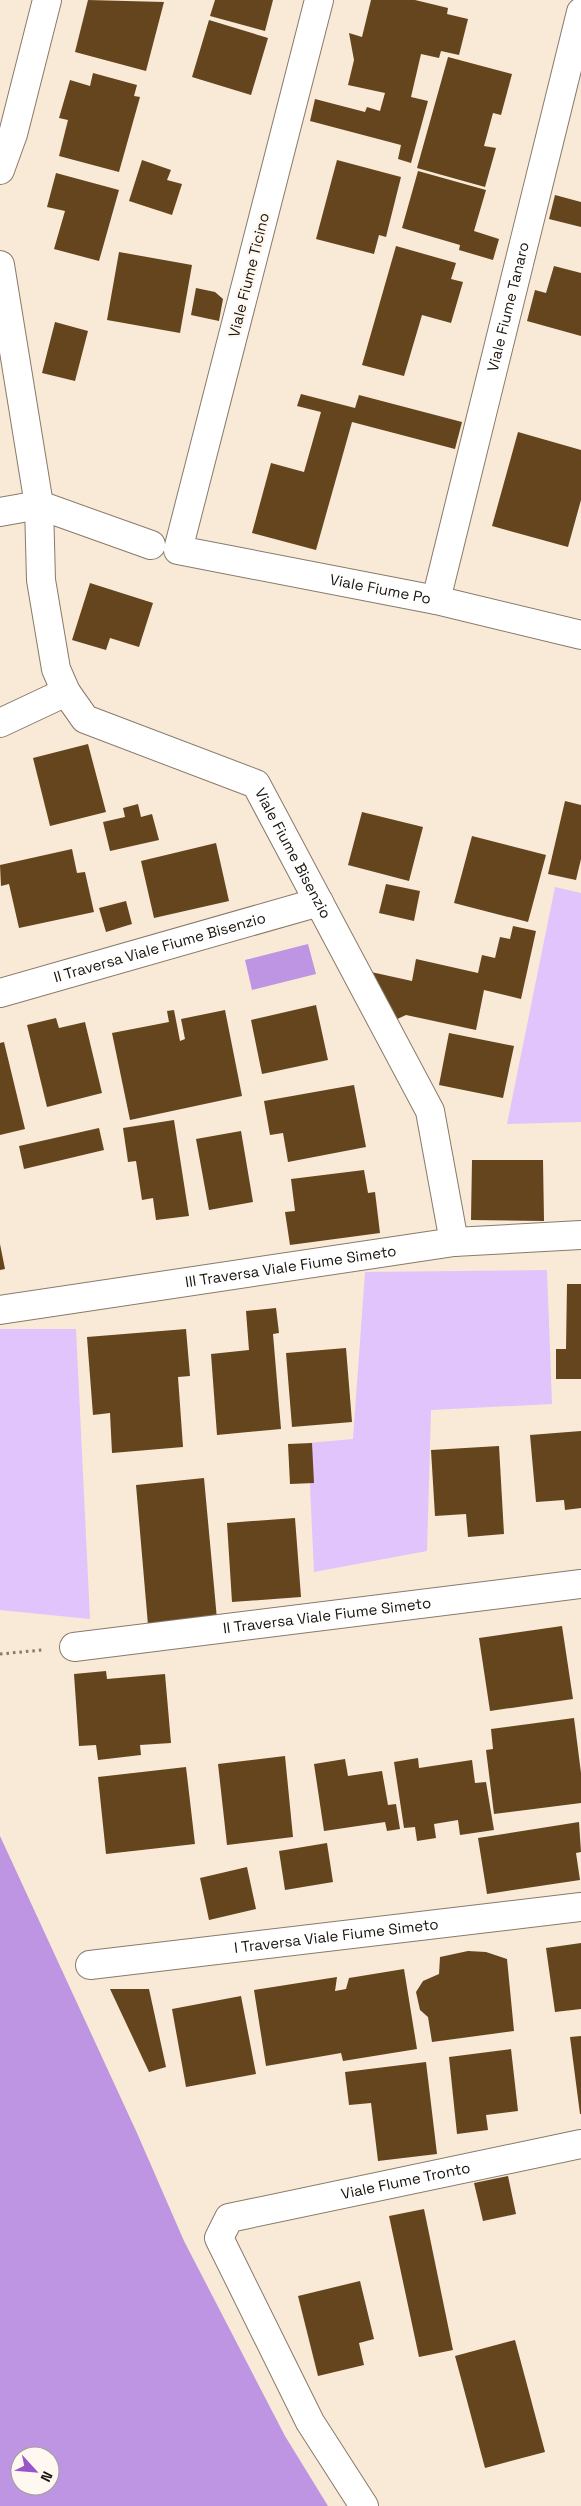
<svg xmlns="http://www.w3.org/2000/svg" width="581" height="2506" viewBox="0 0 581 2506" font-family="'Space Grotesk',sans-serif">
  <rect width="100%" height="100%" fill="#f9e9d7"/>
  <path fill="#e0c4fb" d="M555 887 581 893V1122L507 1124Z
    M547 1270 552 1404 431 1410 427 1551 314 1572 308 1443 353 1439 365 1272Z
    M0 1329H76L90 1619 0 1610Z"/>
  <path fill="#bd95e2" fill-rule="evenodd" d="M308 944 316 974 252 990 245 960Z
    M0 1836 137 2133 184 2241 285 2436 328 2506H0ZM20 2456H50V2486H20Z"/>
  <path fill="#64451d" d="M88 0 164 2 146 71 75 52Z
    M215 0H273L265 31 210 16Z
    M371 0H415L448 8 447 14 468 19 459 55 441 51 439 58 421 54 411 97 428 101 411 163 398 159 401 145 310 121 315 99 365 112 367 107 380 111 385 93 348 85 354 60 349 33 362 37Z
    M209 20 268 38 251 95 192 77Z
    M448 57 512 74 501 115 493 113 484 146 496 148 485 187 417 168Z
    M93 73 137 85 134 96 140 97 119 172 59 156 68 120 59 118 70 80 90 86Z
    M142 160 171 170 167 180 182 184 172 215 129 201Z
    M337 160 401 177 386 237 379 235 374 254 316 239Z
    M418 171 486 190 474 231 499 239 493 260 459 250 460 245 402 228Z
    M56 173 119 190 99 261 54 249 65 211 47 207Z
    M555 195 581 202V227L549 219Z
    M396 246 456 263 451 279 463 282 451 323 422 315 404 376 362 365Z
    M119 252 192 265 180 333 107 320Z
    M554 266 581 273V336L527 321 535 290 546 293Z
    M196 288 215 292 223 299 219 321 191 315Z
    M55 322 88 331 75 381 42 373Z
    M301 394 355 408 359 395 462 422 455 449 352 422 316 550 252 533 271 463 304 472 321 412 297 406Z
    M518 432 581 450V500L568 547 492 526Z
    M90 583 153 603 139 647 110 638 106 650 72 640Z
    M88 744 106 812 50 826 33 758Z
    M565 801 581 805V859L576 880 548 874Z
    M138 804 141 817 152 814 159 840 110 851 103 822 125 817 123 808Z
    M362 812 423 827 409 881 348 865Z
    M472 836 546 855 528 922 454 903Z
    M216 843 229 901 154 918 141 861Z
    M72 849 77 873 85 872 94 912 19 928 9 884 1 886 0 865Z
    M386 884 420 891 414 921 379 913Z
    M126 901 132 924 106 932 99 908Z
    M513 926 536 931 521 999 484 990 476 1030 406 1015 393 1021 371 972 412 981 416 959 478 973 482 955 495 958 500 937 510 939Z
    M316 1005 328 1060 262 1074 251 1020Z
    M174 1010 180 1041 185 1039 181 1019 225 1010 242 1096 130 1120 112 1033 169 1022 167 1011Z
    M56 1018 59 1028 85 1022 102 1093 47 1107 27 1025Z
    M449 1033 514 1046 503 1098 439 1085Z
    M4 1042 25 1129 0 1135V1043Z
    M354 1085 366 1147 288 1162 283 1133 270 1135 264 1101Z
    M174 1120 189 1216 156 1220 153 1198 142 1200 136 1161 128 1162 123 1128Z
    M99 1128 104 1150 24 1169 19 1146Z
    M241 1131 253 1202 209 1210 196 1139Z
    M472 1160H543L544 1221 471 1220Z
    M364 1170 368 1193 375 1192 380 1233 290 1245 285 1212 295 1211 291 1179Z
    M0 1244 5 1269 0 1270Z
    M567 1284H581V1379H556V1349H566Z
    M276 1308 279 1333 273 1334 281 1429 217 1435 211 1354 249 1350 246 1311Z
    M186 1329 190 1376 178 1377 183 1447 112 1453 110 1413 93 1415 87 1337Z
    M346 1348 352 1422 292 1427 286 1353Z
    M581 1431V1508L565 1510 564 1500 536 1502 530 1435Z
    M312 1443 314 1483 290 1484 288 1444Z
    M499 1446 504 1534 468 1537 466 1514 435 1516 431 1450Z
    M204 1478 217 1619 148 1625 136 1485Z
    M295 1518 301 1597 232 1602 227 1523Z
    M562 1626 573 1699 490 1711 479 1638Z
    M106 1671 107 1679 165 1674 171 1743 140 1745 141 1755 98 1760 96 1745 79 1746 74 1674Z
    M574 1718 581 1773V1803L494 1814 486 1750 493 1749 491 1729Z
    M285 1756 293 1837 227 1845 218 1764Z
    M418 1758 419 1768 472 1760 475 1783 486 1782 494 1830 460 1835 458 1820 434 1824 436 1838 417 1841 415 1827 404 1828 394 1762Z
    M345 1759 348 1776 382 1771 388 1805 396 1804 400 1829 387 1831 385 1822 324 1831 314 1764Z
    M186 1767 195 1844 106 1854 98 1777Z
    M579 1822 581 1852 576 1853 580 1880 487 1894 478 1838Z
    M327 1843 333 1882 285 1890 279 1851Z
    M247 1867 256 1909 209 1920 200 1878Z
    M581 1943V2009L555 2012 546 1948Z
    M468 1951 486 1952 507 1959 514 2031 432 2042 428 2017 420 2010 416 1992 423 1981 439 1974 440 1957Z
    M404 1969 417 2049 343 2061 341 2053 266 2066 254 1990 337 1977 335 1991 346 1989 349 1978Z
    M110 1989H149L166 2067 149 2072Z
    M241 1996 256 2074 186 2087 172 2009Z
    M581 2036V2114H580L570 2037Z
    M511 2049 518 2111 486 2115 488 2130 457 2134 449 2057Z
    M426 2062 437 2154 378 2161 371 2103 349 2105 345 2072Z
    M508 2176 516 2214 483 2221 474 2183Z
    M424 2209 453 2350 419 2357 389 2216Z
    M360 2281 374 2339 359 2343 364 2365 318 2376 298 2296Z
    M515 2340 545 2452 485 2468 455 2356Z"/>
  <g fill="none" stroke-linecap="round" stroke-linejoin="round">
    <g stroke="#887a6a" stroke-width="30">
      <g id="minor">
        <path id="s1" d="M319 0 178 550 436 600 581 635"/>
        <path d="M0 170 13 134 47 0"/>
        <path id="s2" d="M0 265 39 505 41 580 56 669 66 692 85 719 256 784 430 1111 454 1242"/>
        <path d="M39 505 151 545"/>
        <path d="M0 512 39 505"/>
        <path id="s3" d="M436 600 581 12"/>
        <path d="M0 723 66 692"/>
        <path id="s4" d="M0 993 319 902"/>
        <path id="s5" d="M0 1310 454 1242 581 1235"/>
        <path id="s6" d="M74 1647 581 1584"/>
        <path id="s7" d="M90 1965 581 1907"/>
        <path id="s8" d="M364 2506 310 2422 219 2238 229 2218 581 2144"/>
      </g>
    </g>
    <path stroke="#847a6e" stroke-width="3" stroke-dasharray="2.5 4" stroke-linecap="butt" d="M0 1654 42 1650"/>
    <use href="#minor" stroke="#fff" stroke-width="28"/>
  </g>
  <g text-anchor="middle" stroke-width="5" stroke-linejoin="round" paint-order="stroke">
    <g font-size="15" fill="#19140e" stroke="#fff8f1">
      <text transform="translate(249 275) rotate(-76)" y="5">Viale Fiume Ticino</text>
      <text dy="5" stroke="none"><textPath href="#s3" startOffset="302">Viale Fiume Tanaro</textPath></text>
      <text dy="5" stroke="none"><textPath href="#s1" startOffset="774">Viale Fiume Po</textPath></text>
      <text dy="5" stroke="none"><textPath href="#s2" startOffset="728">Viale Fiume Bisenzio</textPath></text>
      <text dy="5" stroke="none"><textPath href="#s4" startOffset="166">II Traversa Viale Fiume Bisenzio</textPath></text>
      <text dy="5" stroke="none"><textPath href="#s5" startOffset="294">III Traversa Viale Fiume Simeto</textPath></text>
      <text dy="5" stroke="none"><textPath href="#s6" startOffset="255">II Traversa Viale Fiume Simeto</textPath></text>
      <text dy="5" stroke="none"><textPath href="#s7" startOffset="248">I Traversa Viale Fiume Simeto</textPath></text>
      <text dy="5" stroke="none"><textPath href="#s8" startOffset="508">Viale FIume Tronto</textPath></text>
    </g>
  </g>
  <g transform="translate(35 2471) rotate(116)"><circle r="24" fill="#fff8f1" stroke="#a39d96"/>
  <path d="M0-4L9 19L0 12L-9 19Z" fill="#9856cb"/>
  <text y="-8" font-size="14" font-weight="bold" text-anchor="middle" fill="#19140e">N</text>
  </g>
</svg>
